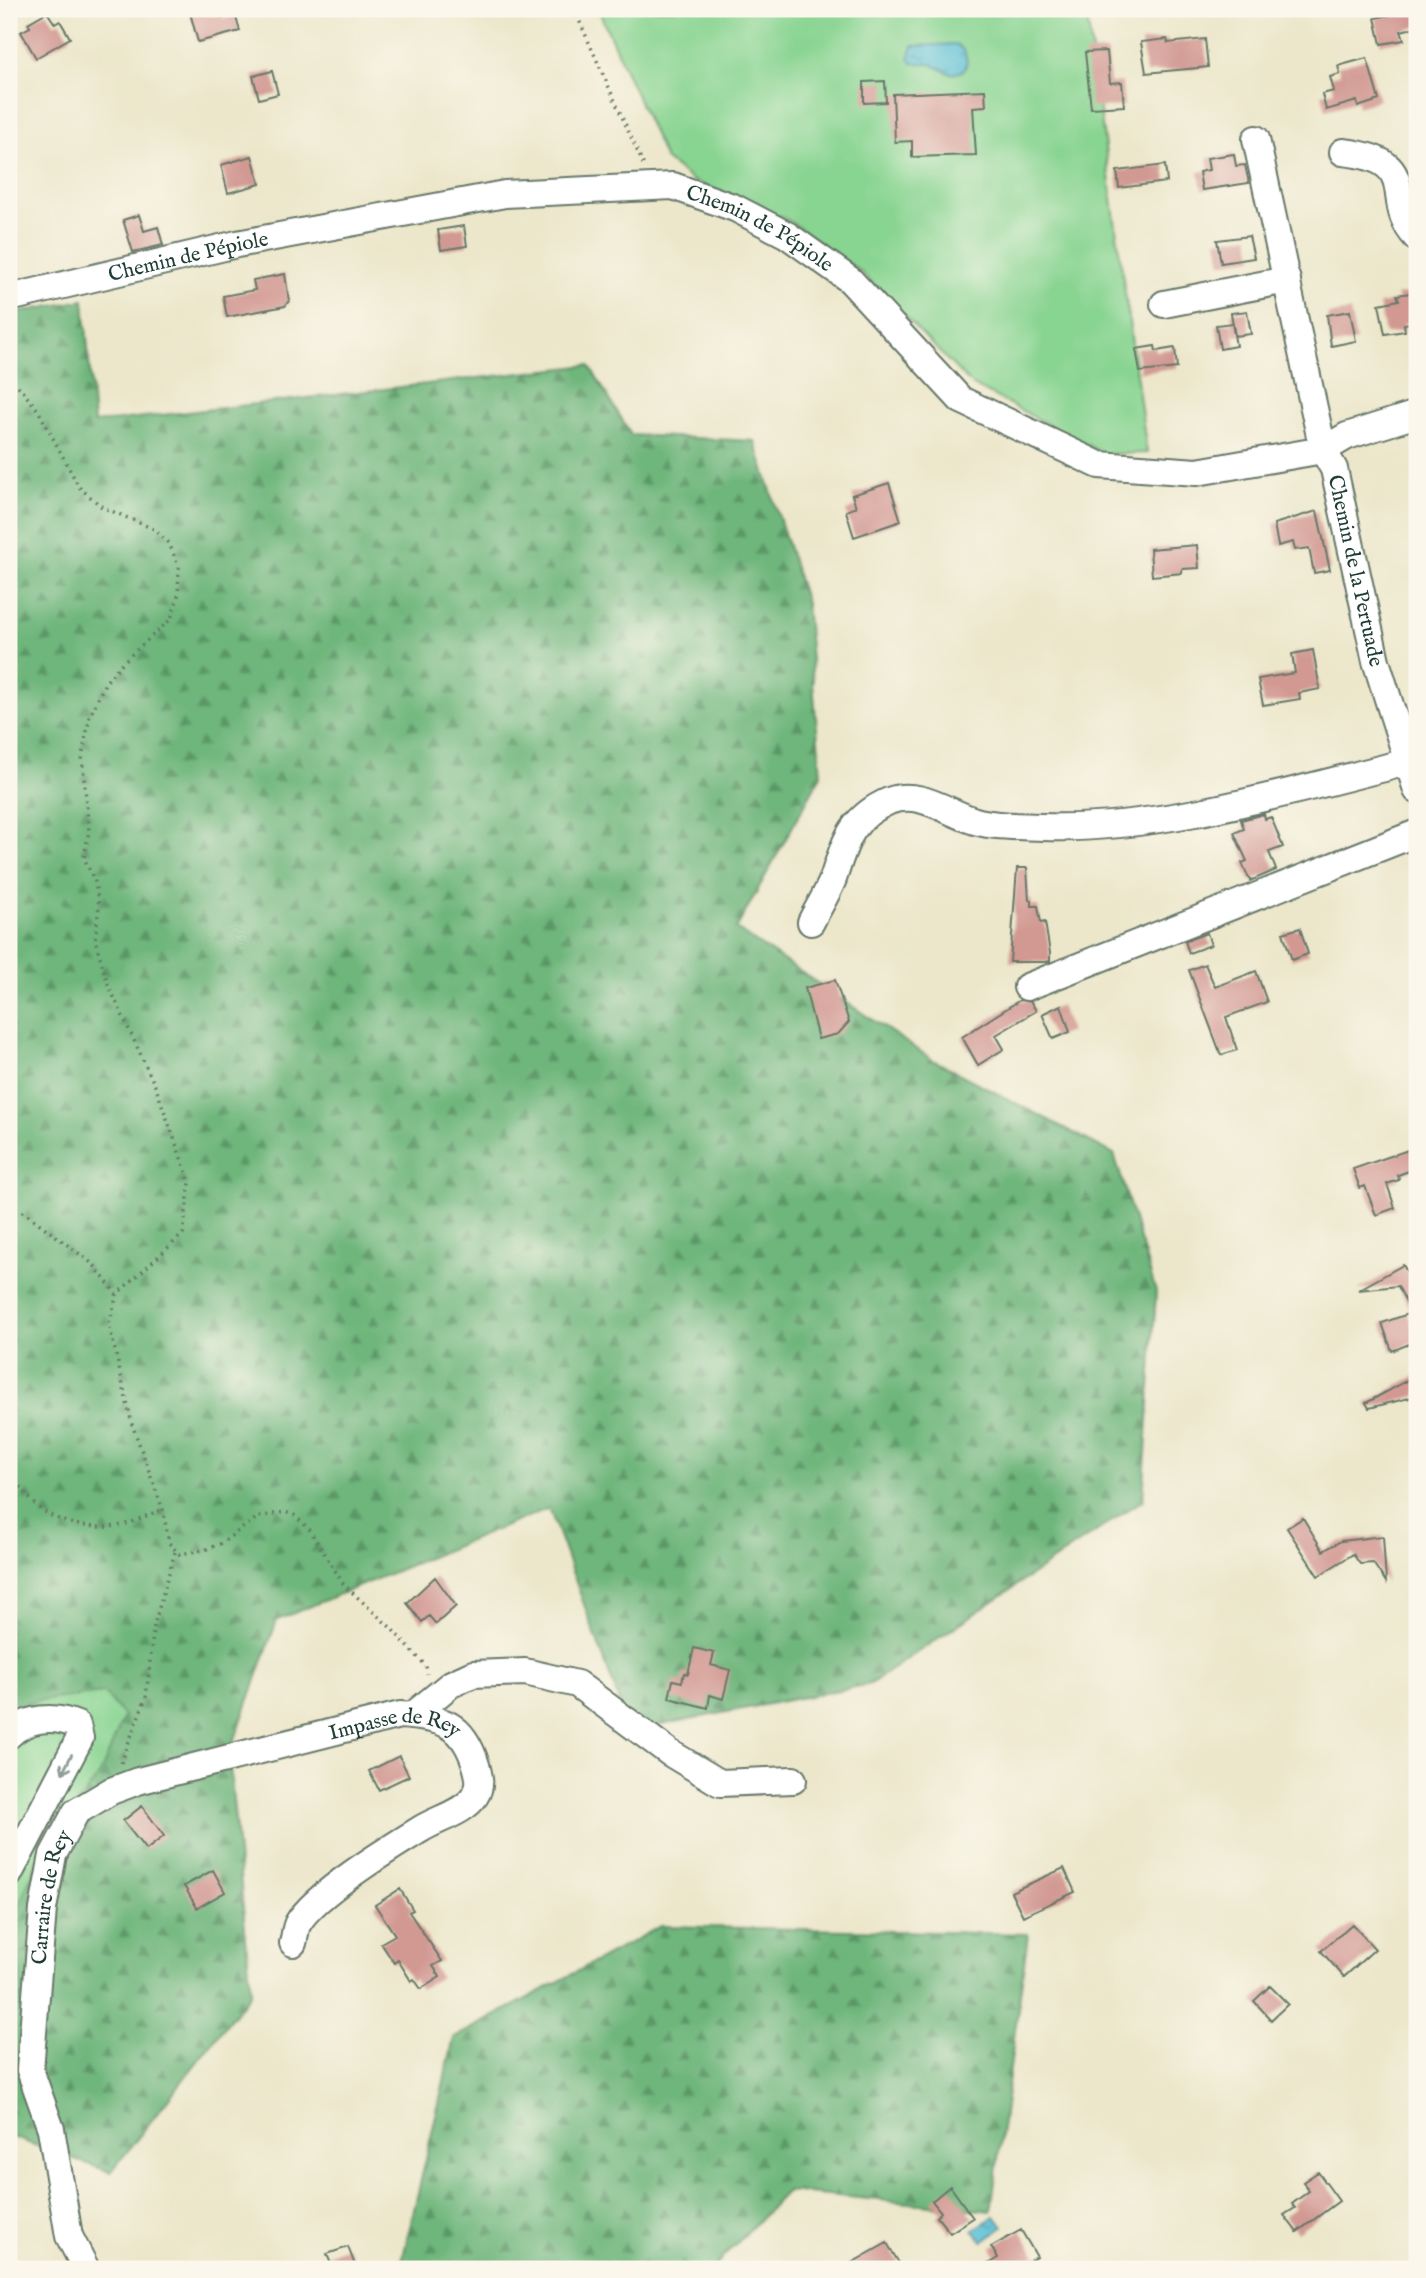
<svg xmlns="http://www.w3.org/2000/svg" width="1426" height="2278" viewBox="0 0 1426 2278" font-family="'IM FELL English',serif">
  <defs>
    <pattern id="forest-firs" width="22" height="20" patternUnits="userSpaceOnUse" patternTransform="scale(1.75)"><rect width="22" height="20" fill="#6eb67b"/><path d="M5 1l3.5 6h-7zM16 11l3.5 6h-7z" fill="#5a9566"/></pattern>
    <pattern id="water-ripples" width="26" height="14" patternUnits="userSpaceOnUse" patternTransform="scale(1.75)"><rect width="26" height="14" fill="#57bed4"/><path d="M2 4q2-2 4 0t4 0M15 11q2-2 4 0t4 0" fill="none" stroke="#479cad"/></pattern>
  </defs>
  <rect width="100%" height="100%" fill="#fbf7ec"/>
  <filter id="ink" filterUnits="userSpaceOnUse"><feTurbulence type="fractalNoise" baseFrequency=".0143" numOctaves="2"/><feDisplacementMap in="SourceGraphic" scale="14" xChannelSelector="R" yChannelSelector="G"/><feConvolveMatrix kernelMatrix="1 2 1 2 8 2 1 2 1" color-interpolation-filters="sRGB"/></filter>
  <filter id="wash" filterUnits="userSpaceOnUse"><feTurbulence type="fractalNoise" baseFrequency=".00686" numOctaves="4" result="noise"/><feDisplacementMap in="SourceGraphic" scale="28" xChannelSelector="R" yChannelSelector="G"/><feGaussianBlur stdDeviation="1.57" result="paint"/><feColorMatrix in="noise" values="0 0 0 0 0 0 0 0 0 0 0 0 0 0 0 0 0 1.4 0 .05"/><feComposite in="paint" operator="in"/></filter>
  <g filter="url(#wash)">
    <rect width="100%" height="100%" fill="#ece7cb"/>
    <path fill="url(#forest-firs)" stroke="#467a58" stroke-width="2" d="M84 300 94 423 589 365 631 435 755 441 806 603 821 775 736 929 933 1060 1114 1154 1156 1292 1143 1500 870 1684 630 1731 549 1508 277 1620 229 1756 251 1993 111 2172 9 2136V314Z
      M661 1926 1028 1934 991 2211 787 2191 712 2269H394L403 2257 454 2038Z"/>
    <path fill="#88d491" stroke="#548862" stroke-width="2" d="M598 9H1086L1147 453 1104 454 971 384 862 273 788 220 693 181 665 159Z
      M104 1693 124 1716 100 1774 42 1849 19 1905 9 1915V1713L36 1701Z"/>
    <path fill="url(#water-ripples)" stroke="#3b7e84" stroke-width="2" d="M956 44C965 50 970 59 964 70 949 78 945 70 931 64 925 62 918 64 912 63L909 58 913 46Z
      M995 2216 1003 2227 983 2242 973 2230Z"/>
    <g id="blocks">
      <path fill="#d29993" d="M189 9H220L223 18 235 14 240 31 198 42Z
        M1395 9H1417V27L1401 31 1404 40 1381 44 1375 18 1396 14Z
        M47 12 55 24 60 21 70 38 36 58 21 32 30 27 28 23Z
        M1167 39 1168 43 1205 39 1208 67 1146 73 1141 42Z
        M1107 51 1110 83 1122 82 1124 106 1091 108 1085 52Z
        M1367 58 1379 100 1358 107 1357 101 1326 110 1322 94 1334 91 1330 77 1340 74 1338 66Z
        M272 71 278 94 259 99 253 76Z
        M885 81 886 102 864 103V82Z
        M985 90 986 106 973 107 976 155 912 157V141L895 142 893 94Z
        M1234 154 1236 166 1245 165 1249 183 1202 190 1199 172 1209 170 1207 158Z
        M252 156 260 184 228 193 221 165Z
        M1165 165 1167 182 1119 188 1117 171Z
        M139 215 144 231 158 227 163 245 133 252 123 220Z
        M464 226 467 246 441 250 438 230Z
        M1249 236 1254 258 1221 263 1217 240Z
        M285 274 289 301 285 306 227 317 223 296 255 290 253 280Z
        M1417 292V322L1404 324 1405 331 1385 334 1379 304 1399 300 1397 295Z
        M1247 311 1251 334 1235 336 1231 313Z
        M1350 311 1356 341 1331 346 1327 315Z
        M1232 323 1236 346 1220 349 1216 325Z
        M1155 346 1156 351 1175 348 1177 368 1140 372 1136 349Z
        M889 483 901 521 854 537 846 511 856 507 852 495Z
        M1317 511 1330 570 1314 573 1309 548 1295 550 1293 542 1278 546 1274 524Z
        M1197 545 1199 568 1182 569V573L1152 576 1150 549Z
        M1313 650 1320 689 1299 693 1300 699 1263 705 1258 679 1295 673 1292 654Z
        M1264 814 1265 819 1271 817 1283 847 1269 852 1276 870 1250 881 1242 863 1247 861 1234 833 1244 829 1241 820Z
        M1017 868H1027L1029 900H1032V906H1038L1041 923 1045 922 1050 953V961L1046 962H1010Z
        M1300 928 1308 954 1292 960 1283 933Z
        M1207 933 1211 945 1189 953 1185 941Z
        M1205 964 1215 987 1256 971 1267 1002 1226 1017 1237 1050 1221 1055 1189 970Z
        M835 980 849 1022 838 1034 818 1039 805 988Z
        M1020 1000 1031 1002 1036 1011 996 1035 1004 1049 978 1065 962 1037Z
        M1061 1005 1070 1032 1053 1039 1042 1014Z
        M1417 1147V1168L1398 1175 1399 1180 1387 1184 1395 1208 1376 1215 1365 1186 1360 1188 1353 1169Z
        M1403 1265 1407 1272 1417 1266V1324L1398 1286 1358 1290Z
        M1408 1314 1417 1341 1392 1351 1382 1323Z
        M1417 1375V1396L1369 1408 1366 1403Z
        M1303 1518 1323 1551 1341 1541 1383 1536 1386 1582 1373 1563 1360 1564 1353 1554 1318 1576 1287 1528Z
        M435 1577 456 1606 436 1624 429 1616 422 1622 407 1603Z
        M694 1648 714 1653 711 1665 730 1670 723 1699 710 1695 708 1708 669 1698 673 1680 682 1682 684 1673 688 1674Z
        M399 1756 409 1776 379 1790 369 1771Z
        M142 1806 164 1836 146 1850 123 1821Z
        M1064 1868 1075 1892 1023 1916 1011 1892Z
        M213 1870 225 1892 197 1908 184 1886Z
        M400 1889 413 1910 409 1912 442 1961 433 1966 440 1977 421 1989 414 1979 411 1981 398 1960 394 1963 381 1943 395 1935 375 1905Z
        M1352 1924 1375 1949 1344 1977 1321 1951Z
        M1270 1986 1288 2004 1271 2020 1254 2001Z
        M1318 2172 1339 2201 1297 2232 1284 2215 1295 2208 1292 2204 1309 2191 1303 2182Z
        M950 2186 973 2218 950 2233 937 2217 941 2212 932 2201Z
        M1021 2230 1037 2257 1014 2269H979L998 2258 991 2247Z
        M887 2243 899 2263 887 2269H841Z
        M348 2247 355 2265 333 2269 327 2254Z"/>
    </g>
  </g>
  <g filter="url(#ink)">
    <use href="#blocks" fill-opacity="0" stroke="#677869" stroke-width="2"/>
    <g fill="none" stroke-linecap="round" stroke-linejoin="round">
      <g stroke="#677869" stroke-width="30">
        <g id="minor">
          <path id="s1" d="M1256 139 1323 450 1334 469 1376 661 1417 790"/>
          <path d="M1343 152C1426 161 1380 200 1417 238"/>
          <path id="s2" d="M9 298 237 244 505 194 673 186 735 208 787 235 850 280 961 400 1099 465 1197 472 1323 450 1347 436 1417 414"/>
          <path d="M1164 304 1287 280"/>
          <path d="M811 922C818 908 827 894 833 879 845 843 850 818 889 801 919 789 948 813 975 821 995 827 1022 826 1043 827 1163 831 1293 790 1408 762"/>
          <path d="M1027 987 1417 833"/>
          <path d="M412 1716 451 1684 473 1674 525 1672 577 1684 670 1753 720 1783 793 1780"/>
          <path d="M9 1735C27 1717 54 1715 77 1725L80 1738 9 1874"/>
          <path id="s3" d="M86 2269 69 2236 51 2129 30 2070 43 1909 53 1855 76 1812 111 1791 138 1781 400 1715C443 1718 463 1723 476 1765 479 1776 482 1785 475 1796 465 1812 437 1819 421 1829 390 1848 316 1893 298 1923 295 1928 295 1937 293 1943"/>
        </g>
      </g>
      <path stroke="#677869" stroke-width="3.5" stroke-dasharray="2 5" stroke-linecap="butt" d="M574 9 644 166
        M9 375 38 410 79 487 102 507 154 529 169 543 179 568 178 597 171 619 122 663 105 683 90 716 82 756 89 831 84 858 95 882 99 906 95 940 108 984 156 1088 190 1183 183 1234 117 1294 109 1324 132 1424 163 1510 169 1543 179 1554 204 1550 220 1544 258 1517 285 1512 294 1515 309 1529 344 1585 390 1627 426 1666 427 1674
        M9 1205 28 1215 94 1265 116 1294
        M9 1469C17 1480 25 1495 35 1504 55 1524 95 1531 122 1525 136 1522 149 1513 163 1510
        M121 1763 146 1697 154 1625 175 1552"/>
      <use href="#minor" stroke="#fff" stroke-width="26"/>
    </g>
    <defs><path id="oneway-shaft" d="M-6 0H5M1.5-3L5.5 0L1.5 3" fill="none" stroke-width="1.6" stroke-linecap="round" stroke-linejoin="round" transform="scale(1.75)"/></defs>
    <use stroke="#8f9e9a" href="#oneway-shaft" transform="translate(67 1764) rotate(116)"/>
  </g>
  <g text-anchor="middle" stroke-width="5" stroke-linejoin="round" paint-order="stroke">
    <g font-size="21" fill="#1f3d34" stroke="#fbf7ec">
      <text dy="7" stroke="none"><textPath href="#s2" startOffset="772">Chemin de Pépiole</textPath></text>
      <text dy="7" stroke="none"><textPath href="#s2" startOffset="184">Chemin de Pépiole</textPath></text>
      <text dy="7" stroke="none"><textPath href="#s1" startOffset="444">Chemin de la Pertuade</textPath></text>
      <text dy="7" stroke="none"><textPath href="#s3" startOffset="808">Impasse de Rey</textPath></text>
      <text dy="7" stroke="none"><textPath href="#s3" startOffset="383">Carraire de Rey</textPath></text>
    </g>
  </g>
  <rect width="1426" height="2278" fill="none" stroke="#fbf7ec" stroke-width="35"/>
</svg>
